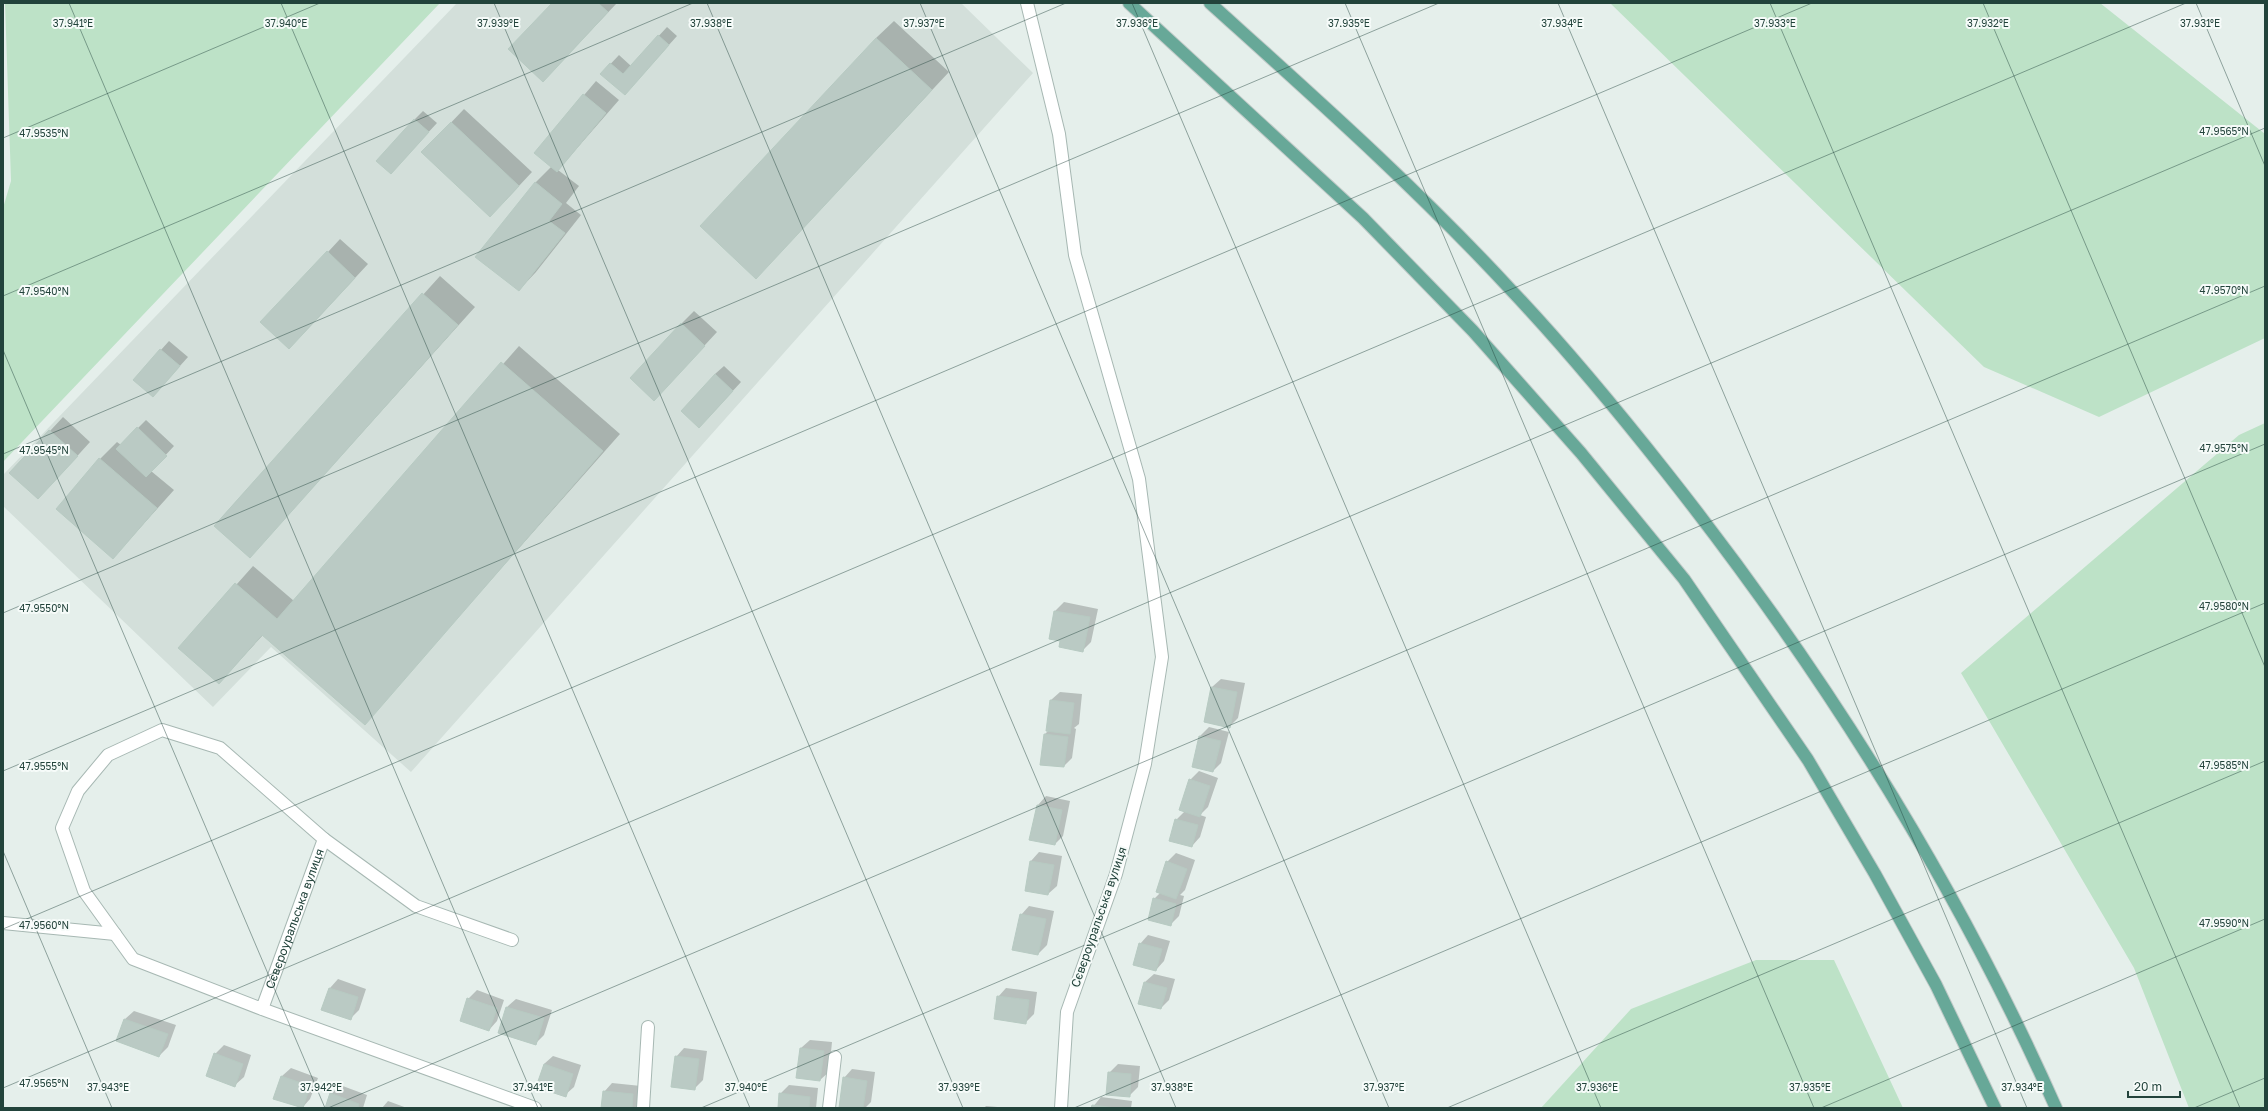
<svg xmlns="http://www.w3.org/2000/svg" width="2268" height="1111" viewBox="0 0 2268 1111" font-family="'Golos Text',sans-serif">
  <rect width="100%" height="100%" fill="#e5efeb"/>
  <path fill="#d3dfda" d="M457 3H961L1033 73 411 772 271 647 213 707 3 506V475Z"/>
  <path fill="#bde2c7" d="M5 3H440L3 462V208L11 181Z
    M1610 3H2100L2265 134V338L2099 417 1984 367Z
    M2265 423V1108H2189L2134 968 1961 673 2239 435Z
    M1756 960H1834L1903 1108H1541L1631 1009Z"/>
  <path fill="#0003" d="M553 3H617L560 63Z
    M894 21 949 72 773 260 876 38Z
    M667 27 677 36 633 85 602 73 619 55 631 66Z
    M596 81 619 100 558 170 579 186 566 203 581 215 536 272 519 290 535 183 552 166 535 153Z
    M464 109 532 172 503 203 423 152Z
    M423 111 437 123 391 173 414 120Z
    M340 239 368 264 302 335 328 252Z
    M440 276 475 307 250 557 215 525Z
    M694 311 717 332 667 386 681 324Z
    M169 341 188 357 153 396 135 379Z
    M519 346 620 434 364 723 263 635 219 683 180 648 253 566 294 601Z
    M724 366 741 382 708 418 715 374Z
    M63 417 90 442 51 485 11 473Z
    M146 420 174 446 151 471 174 490 113 558 100 459 117 442 121 445Z
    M1064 602 1098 609 1091 642 1082 651 1061 640 1050 638 1055 611Z
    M1221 679 1245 683 1238 718 1229 727 1205 722 1212 687Z
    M1060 692 1082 694 1079 724 1074 728 1076 729 1072 758 1064 766 1045 734 1049 730 1051 700Z
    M1209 727 1229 732 1221 763 1213 771 1193 766 1200 736Z
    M1199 771 1218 778 1208 807 1200 815 1206 817 1200 837 1192 846 1176 820 1185 811 1190 780Z
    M1046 796 1070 801 1063 836 1055 844 1030 839 1038 805Z
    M1039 852 1062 856 1057 886 1048 894 1026 890 1031 861Z
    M1176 853 1195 860 1185 890 1180 895 1184 896 1179 916 1170 925 1154 899 1160 893 1167 862Z
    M1029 906 1054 911 1047 945 1038 954 1021 915Z
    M1148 935 1170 941 1164 961 1156 970 1140 944Z
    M1154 974 1175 979 1169 1000 1161 1008 1145 982Z
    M338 979 366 989 359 1010 350 1019 322 1010 330 988Z
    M1006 988 1037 992 1034 1014 1025 1023 998 997Z
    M477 990 504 1000 497 1021 489 1030 468 999Z
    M516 999 552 1010 544 1035 535 1044 499 1032 507 1007Z
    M134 1011 176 1025 168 1047 159 1056 117 1041 125 1019Z
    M810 1040 832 1042 829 1072 820 1080 797 1077 801 1048Z
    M224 1045 251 1055 244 1077 235 1085 215 1054Z
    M684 1048 707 1051 703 1080 694 1089 676 1057Z
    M553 1056 581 1065 574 1087 565 1095 544 1064Z
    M1118 1064 1140 1066 1138 1087 1129 1096 1109 1073Z
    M291 1068 318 1078 310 1099 302 1108 274 1098 282 1076Z
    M852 1069 875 1072 871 1102 865 1108H845L844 1078Z
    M612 1083 641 1086 639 1108H602L604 1092Z
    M340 1085 367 1095 363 1108H326L331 1094Z
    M789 1085 818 1088 816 1108H779L780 1094Z
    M1101 1097 1132 1101 1131 1108H1092Z
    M388 1101 407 1108H382Z
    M986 1106 1009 1108H984Z"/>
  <path fill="#bacac4" stroke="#b7cac2" d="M552 3H598L608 12 543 82 508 49Z
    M658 35 669 45 625 95 600 74 610 63 623 74Z
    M876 38 932 90 756 279 700 226Z
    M583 94 606 113 557 172 534 153Z
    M414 119 429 132 391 174 376 161Z
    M451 122 519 186 490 217 421 152Z
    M535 182 562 204 549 221 565 233 519 291 475 257Z
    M327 251 355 278 289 349 260 322Z
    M422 293 458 325 250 558 214 526Z
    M681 323 705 346 654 401 630 378Z
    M160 349 180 366 153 397 133 380Z
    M501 362 603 451 365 725 262 635 219 684 178 648 235 583 277 619Z
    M715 374 733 391 699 428 681 411Z
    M137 427 167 456 146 477 116 449Z
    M49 430 78 456 38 499 9 473Z
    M99 458 157 508 113 559 56 509Z
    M1054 611 1090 617 1083 652 1059 647 1060 641 1049 639Z
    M1211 687 1237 692 1230 728 1204 722Z
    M1050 700 1074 703 1070 734 1046 731Z
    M1044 734 1068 737 1064 767 1040 765Z
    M1199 736 1221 741 1213 772 1192 767Z
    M1189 779 1210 786 1200 817 1179 810Z
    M1037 805 1062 810 1055 845 1029 840Z
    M1175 819 1198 825 1192 847 1169 841Z
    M1030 861 1054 865 1048 895 1025 891Z
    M1166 861 1187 869 1176 899 1156 892Z
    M1153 898 1176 904 1171 926 1148 920Z
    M1020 914 1046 919 1038 955 1012 950Z
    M1139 943 1162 949 1156 971 1133 965Z
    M1144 982 1167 988 1161 1009 1138 1004Z
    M329 988 358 997 351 1020 321 1010Z
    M997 996 1029 1000 1026 1024 994 1019Z
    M467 998 497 1008 489 1031 460 1021Z
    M506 1007 544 1018 536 1045 498 1033Z
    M124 1019 168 1034 159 1057 116 1041Z
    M800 1048 824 1051 820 1081 796 1078Z
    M214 1053 243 1064 235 1087 206 1076Z
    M675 1056 699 1059 695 1090 671 1087Z
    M544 1064 573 1074 566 1097 536 1087Z
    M1108 1072 1131 1074 1130 1097 1106 1095Z
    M281 1076 310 1086 303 1108 273 1099Z
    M843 1077 867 1081 863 1108H839Z
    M603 1091 633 1094 632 1108H601Z
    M330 1093 359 1104 358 1108H325Z
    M779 1093 810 1097 809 1108H778Z
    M1092 1105 1116 1108H1091Z"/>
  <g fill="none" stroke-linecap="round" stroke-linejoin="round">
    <g stroke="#a7b8b3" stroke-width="14">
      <g id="minor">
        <path d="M1027 3 1059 134 1075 255 1139 479 1162 657 1145 764 1116 874 1067 1012 1061 1108"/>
        <path d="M324 839 416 906 512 940"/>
        <path d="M3 923 115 934"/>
        <path id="s1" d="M262 1009 324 839 220 748 162 730 108 755 78 791 62 828 84 891 133 959 262 1009 535 1108"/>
        <path d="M643 1108 648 1027"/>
        <path d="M829 1108 835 1057"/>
      </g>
    </g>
    <g stroke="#c1cac8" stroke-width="14">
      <path id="major" d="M1129 3 1363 218 1473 331 1581 453 1684 579 1808 760 1875 874 1936 985 1995 1108
        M1210 3C1313 96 1417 188 1511 290 1566 348 1617 410 1666 472 1821 668 1955 880 2056 1108"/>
    </g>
    <use href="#minor" stroke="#fff" stroke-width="12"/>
    <use href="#major" stroke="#67a898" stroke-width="12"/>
  </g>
  <path fill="none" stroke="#22433b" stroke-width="1" stroke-opacity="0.45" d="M69 3 538 1108M281 3 750 1108M494 3 963 1108M707 3 1176 1108M920 3 1389 1108M1132 3 1601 1108M1345 3 1814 1108M1558 3 2027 1108M1770 3 2240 1108M1983 3 2265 667M2196 3 2265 166M3 138 320 3M3 296 693 3M3 350 325 1108M3 454 1066 3M3 613 1439 3M3 771 1812 3M3 851 112 1108M3 929 2186 3M3 1088 2265 128M328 1108 2265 286M701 1108 2265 444M1074 1108 2265 603M1447 1108 2265 761M1821 1108 2265 919M2194 1108 2265 1078"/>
  <g text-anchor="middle" stroke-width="4" stroke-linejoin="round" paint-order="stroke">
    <g font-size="12" fill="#22433b" stroke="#f6fbf9">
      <text transform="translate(1099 917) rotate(-71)" y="4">Сєвєроуральська вулиця</text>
      <text dy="4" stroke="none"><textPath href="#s1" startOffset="96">Сєвєроуральська вулиця</textPath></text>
    </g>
  </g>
  <g font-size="10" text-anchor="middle" fill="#22433b" stroke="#f6fbf9" stroke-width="4" stroke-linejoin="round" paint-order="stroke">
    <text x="73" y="27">37.941°E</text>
    <text x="286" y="27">37.940°E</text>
    <text x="498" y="27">37.939°E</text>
    <text x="711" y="27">37.938°E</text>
    <text x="924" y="27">37.937°E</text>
    <text x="1137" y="27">37.936°E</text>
    <text x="1349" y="27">37.935°E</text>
    <text x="1562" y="27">37.934°E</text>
    <text x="1775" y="27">37.933°E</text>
    <text x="1988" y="27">37.932°E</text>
    <text x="2200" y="27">37.931°E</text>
    <text x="2224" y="135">47.9565°N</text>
    <text x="44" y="137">47.9535°N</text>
    <text x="2224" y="294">47.9570°N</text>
    <text x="44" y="295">47.9540°N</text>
    <text x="2224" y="452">47.9575°N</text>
    <text x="44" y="454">47.9545°N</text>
    <text x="2224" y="610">47.9580°N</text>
    <text x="44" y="612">47.9550°N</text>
    <text x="2224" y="769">47.9585°N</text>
    <text x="44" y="770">47.9555°N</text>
    <text x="2224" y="927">47.9590°N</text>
    <text x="44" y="929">47.9560°N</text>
    <text x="44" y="1087">47.9565°N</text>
    <text x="108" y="1091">37.943°E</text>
    <text x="321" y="1091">37.942°E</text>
    <text x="533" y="1091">37.941°E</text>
    <text x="746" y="1091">37.940°E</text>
    <text x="959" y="1091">37.939°E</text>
    <text x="1172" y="1091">37.938°E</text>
    <text x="1384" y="1091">37.937°E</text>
    <text x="1597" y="1091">37.936°E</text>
    <text x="1810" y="1091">37.935°E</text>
    <text x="2022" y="1091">37.934°E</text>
  </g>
  <rect width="2268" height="1111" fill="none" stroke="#22433b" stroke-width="8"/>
  <path d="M2128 1091v6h52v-6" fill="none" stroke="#22433b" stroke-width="2"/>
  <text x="2134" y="1091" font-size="12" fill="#22433b" stroke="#f6fbf9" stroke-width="3" paint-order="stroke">20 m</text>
</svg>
